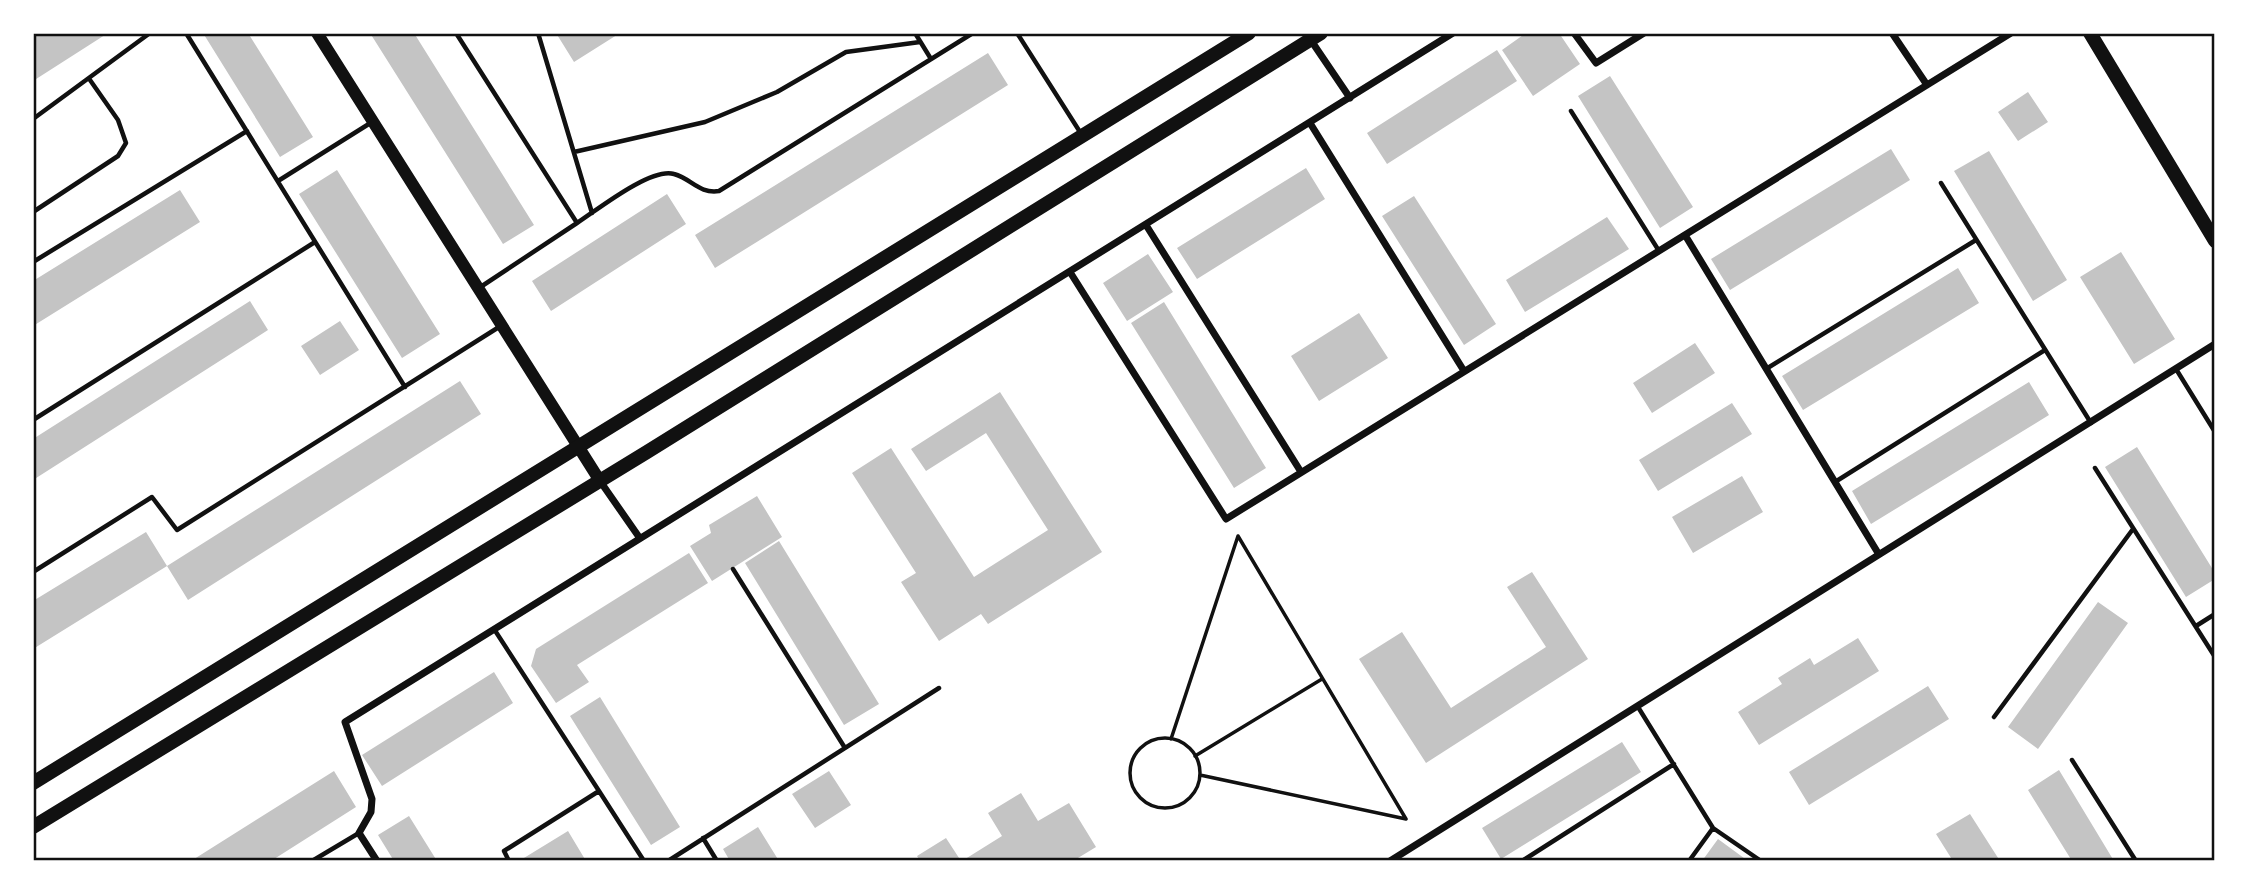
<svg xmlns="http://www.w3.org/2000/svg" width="2248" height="894" viewBox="0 0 2248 894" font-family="'Nunito Sans',sans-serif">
  <rect width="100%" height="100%" fill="#fff"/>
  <path fill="#c4c4c4" d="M33 33H108L33 81Z
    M203 33H248L313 137 280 157Z
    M370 33H414L534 225 503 244Z
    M556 33H620L574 62Z
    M1526 33H1559L1580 64 1533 96 1502 50Z
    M1497 50 1517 81 1387 164 1367 133Z
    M988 53 1008 85 715 268 695 235Z
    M1610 76 1693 207 1660 228 1578 96Z
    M2028 92 2048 122 2018 141 1998 112Z
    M1891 149 1910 180 1730 290 1711 259Z
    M1989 151 2067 280 2033 301 1954 171Z
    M1306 168 1325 199 1197 279 1177 248Z
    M337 170 440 334 402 358 299 194Z
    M180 190 200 222 33 326V281Z
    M667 194 686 224 551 311 532 281Z
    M1414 196 1496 324 1464 345 1382 216Z
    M1607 217 1629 249 1525 312 1506 280Z
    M2121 252 2175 339 2134 364 2080 277Z
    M1148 254 1173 292 1127 321 1103 283Z
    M1958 268 1979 303 1803 410 1782 376Z
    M250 301 268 330 33 480V439Z
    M1164 302 1266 468 1234 488 1131 323Z
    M1359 313 1388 358 1319 401 1291 356Z
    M340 321 359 350 320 375 301 346Z
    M1695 343 1715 373 1652 413 1633 383Z
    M460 381 481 414 188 600 167 566Z
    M2029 382 2049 415 1871 524 1852 491Z
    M1000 392 1102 552 988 624 981 614 939 641 901 582 916 573 852 473 891 448 974 577 1048 530 986 433 926 471 911 449Z
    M1732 403 1752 434 1658 491 1639 460Z
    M2137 447 2215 573V579L2186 597 2105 467Z
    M1742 476 1763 512 1693 553 1672 517Z
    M757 496 782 537 712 581 690 546 711 533 709 525Z
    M146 532 167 566 33 649V601Z
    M779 541 879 704 844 725 745 563Z
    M689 553 708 583 577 665 589 682 556 703 531 666 536 649Z
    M1532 572 1588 659 1426 763 1359 659 1402 632 1451 708 1546 647 1507 587Z
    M2098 602 2128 623 2038 749 2008 727Z
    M1858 638 1879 671 1759 745 1738 712 1782 684 1778 678 1810 658 1814 665Z
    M494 672 513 703 382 786 362 755Z
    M1928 686 1949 719 1809 805 1789 772Z
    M600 697 680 827 651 845 570 716Z
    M1622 742 1641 772 1501 859 1482 828Z
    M2059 770 2114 861H2072L2028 790Z
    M334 771 356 807 271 861H191Z
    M829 771 851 805 815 828 792 794Z
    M1021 793 1038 821 1069 803 1096 847 1073 861H962L1002 836 988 813Z
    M1970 814 2000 861H1953L1936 834Z
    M409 816 437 861H394L378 835Z
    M758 827 779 861H730L723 849Z
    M568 831 586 861H519Z
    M946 838 961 861H920L917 856Z
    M1718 839 1748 861H1702Z"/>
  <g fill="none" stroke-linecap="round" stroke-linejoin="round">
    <path stroke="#111" stroke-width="3.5" d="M2212 33 2215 37
      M1130 773a35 35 0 1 1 70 0a35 35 0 1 1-70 0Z
      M1171 739 1238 536 1406 819 1200 775
      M1195 756 1322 679"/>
    <path stroke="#111" stroke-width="4.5" d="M186 33 405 387
      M456 33 577 223 479 288
      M538 33 592 213
      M915 33 931 59
      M1017 33 1080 132
      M1571 111 1659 251
      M33 119 150 33
      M574 152 705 122 777 92 846 52 920 42
      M278 181 372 122
      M1941 183 2091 423
      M33 212 118 156 126 143 118 120 90 80
      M577 223C597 210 651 167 674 174 692 179 699 194 719 191L973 33
      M33 262 247 131
      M1766 369 1976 240
      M2176 369 2215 432
      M33 420 315 242
      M2095 468 2215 657
      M1835 482 2045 350
      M733 569 845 748
      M33 572 152 497 177 530 499 327
      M2196 626 2215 614
      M494 629 599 791
      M1638 707 1713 828
      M1994 717 2133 529
      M2072 760 2136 861
      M703 838 717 861
      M312 861 359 833
      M509 861 504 851 599 791 644 861
      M668 861 939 688
      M1522 861 1674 764
      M1689 861 1713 828 1761 861"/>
    <path stroke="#111" stroke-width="7" d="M1306 33 1350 98
      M1574 33 1596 63 1644 33
      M1892 33 1927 85
      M1310 123 1464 371
      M1146 225 1301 472
      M1685 235 1878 553
      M1070 272 1226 519 2011 33
      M600 481 639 537
      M377 861 359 833 371 812 372 799 345 722 1453 33
      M1390 861 2215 344"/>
    <path stroke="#111" stroke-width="12" d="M317 33 600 481"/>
    <path stroke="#111" stroke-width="14" d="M2090 33 2215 241
      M33 783 1249 33
      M33 827 647 452 1321 33"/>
  </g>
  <rect width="2248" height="894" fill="none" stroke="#ffffff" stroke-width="70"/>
  <rect x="35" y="35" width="2178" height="824" fill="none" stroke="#111" stroke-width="2.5"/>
</svg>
